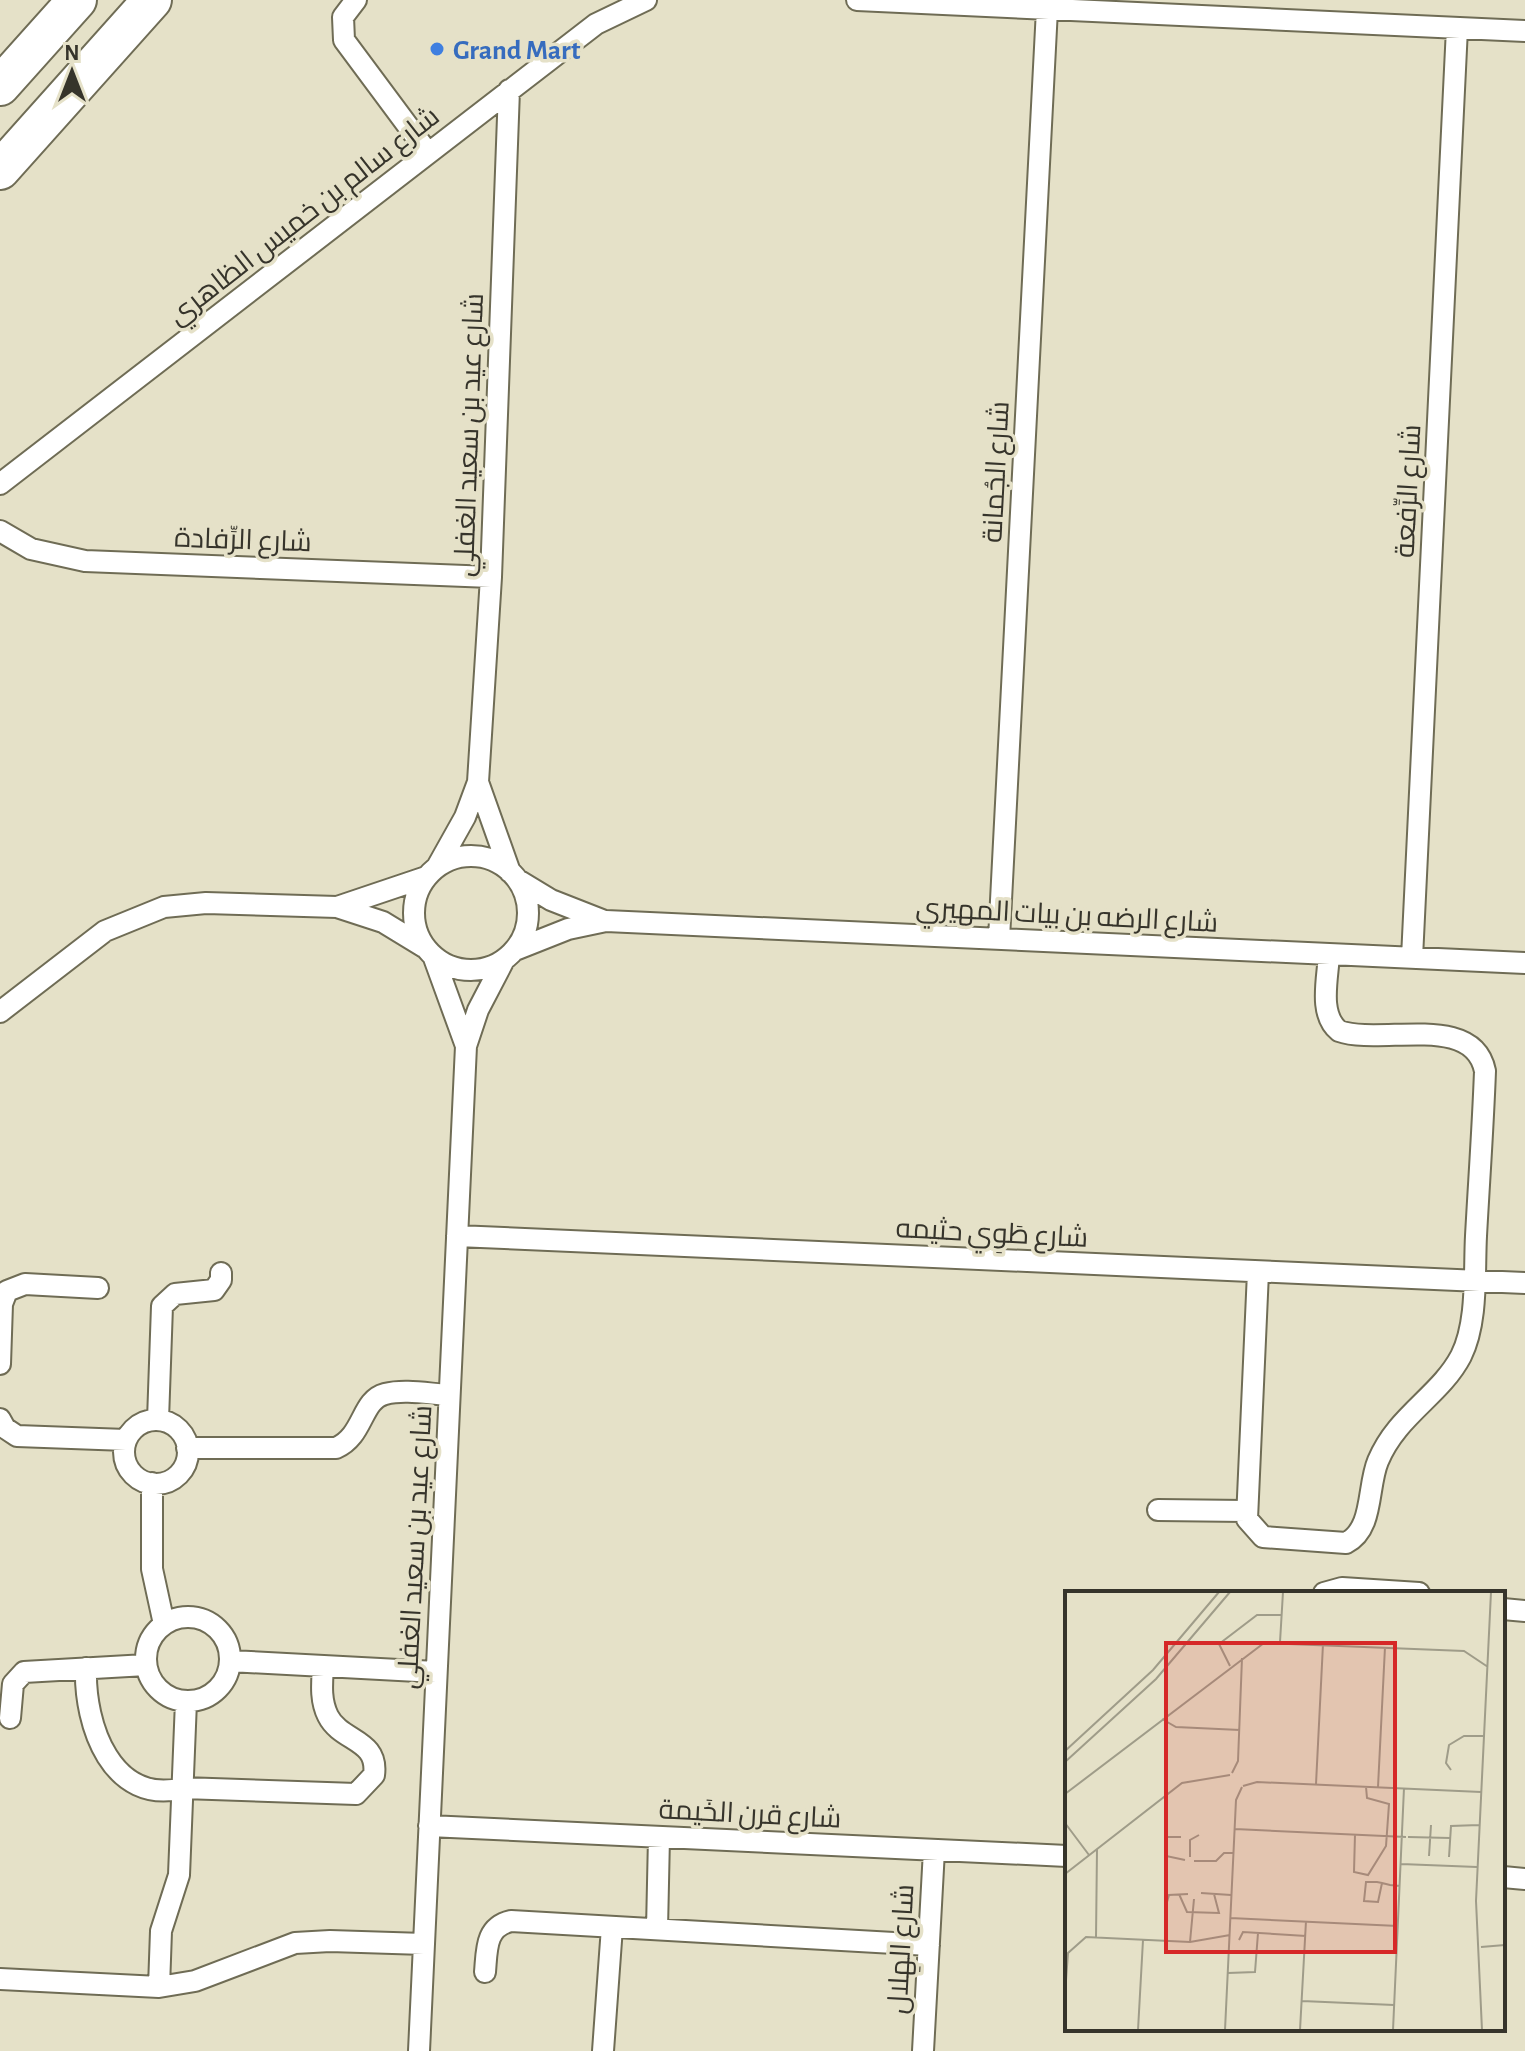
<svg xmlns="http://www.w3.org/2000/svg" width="1525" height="2051" viewBox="0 0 1525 2051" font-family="'Alegreya Sans',Cairo,sans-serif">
  <rect width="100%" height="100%" fill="#e5e1c8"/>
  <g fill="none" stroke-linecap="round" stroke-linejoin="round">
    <g stroke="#6f6c55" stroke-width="24">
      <path id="minor" d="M356 0 343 17 344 40 428 153
        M857 0 1525 31
        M0 484 596 24 646 0
        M0 531 31 549 85 561 491 577
        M478 782 510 872
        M414 913a57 57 0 1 1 114 0a57 57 0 1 1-114 0Z
        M437 867 465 817 478 782 491 577 509 90
        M518 880 551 900 602 920
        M337 907 426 877
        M999 939 1047 9
        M515 950 568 929 606 921 1525 963
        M434 958 466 1046
        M1412 958 1457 28
        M0 1012 105 931 164 907 206 903 337 907 383 922 424 947
        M457 1236 1525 1283
        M1258 1272 1247 1519 1263 1537 1346 1543C1374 1529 1367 1487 1378 1461 1397 1415 1440 1396 1461 1356 1478 1322 1474 1273 1476 1236 1479 1181 1483 1126 1485 1071 1473 1012 1381 1046 1339 1031 1318 1014 1328 978 1329 954
        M0 1364 2 1304 7 1291 25 1284 98 1288
        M0 1419 5 1428 17 1436 126 1440
        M158 1420 162 1306 175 1294 214 1290 221 1280V1273
        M124 1452a32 32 0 1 1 64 0a32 32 0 1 1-64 0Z
        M187 1448H336C364 1436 361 1400 385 1394 405 1389 429 1394 449 1395
        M152 1483V1569L164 1624
        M1158 1510 1246 1511
        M1324 1593 1342 1588 1419 1593
        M1503 1609 1525 1611
        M146 1659a42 42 0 1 1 84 0a42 42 0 1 1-84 0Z
        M230 1661 436 1672
        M86 1668C84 1725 112 1806 183 1788L356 1794 374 1775C379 1739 341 1742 328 1716 320 1700 322 1683 323 1666
        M10 1718 13 1684 24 1672 146 1665
        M429 1826 1067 1856
        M1503 1877 1525 1879
        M657 1929 659 1837
        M485 1972C487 1950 485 1927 511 1921L929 1945
        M0 1979 159 1987 195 1981 295 1943 330 1941 424 1944
        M159 1987 161 1931 179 1875 186 1701
        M419 2051 466 1046 478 1010 504 960
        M603 2051 612 1927
        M923 2051 934 1850"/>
    </g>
    <g stroke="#6f6c55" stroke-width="42">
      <path id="motorway" d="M0 86 77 0
        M0 170 152 0"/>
    </g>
    <use href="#minor" stroke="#fff" stroke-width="20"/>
    <use href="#motorway" stroke="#fff" stroke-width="38"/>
  </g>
  <circle fill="#3f7fe0" stroke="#e5e1c8" stroke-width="3" cx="437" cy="49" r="8"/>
  <g text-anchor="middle" stroke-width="7" stroke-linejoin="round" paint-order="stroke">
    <g font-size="28" font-weight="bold" fill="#366cbe" stroke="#e5e1c8" text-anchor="start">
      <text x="453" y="59">Grand Mart</text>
    </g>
    <g font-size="28" fill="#36342b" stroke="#e5e1c8">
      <text transform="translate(303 215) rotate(-38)" y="10">شارع سالم بن خميس الظاهري</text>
      <text transform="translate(468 435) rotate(-88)" y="10">شارع عيد بن سعيد الغفلي</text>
      <text transform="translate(995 472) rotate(-87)" y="10">شارع الجُمانة</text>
      <text transform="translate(1407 491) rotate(-87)" y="10">شارع الرِّفعة</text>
      <text transform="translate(243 539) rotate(2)" y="10">شارع الرِّفادة</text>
      <text transform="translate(1067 914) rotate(3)" y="10">شارع الرضه بن بيات المهيري</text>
      <text transform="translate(992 1232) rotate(3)" y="10">شارع طَوِي حثيمه</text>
      <text transform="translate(414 1547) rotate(-87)" y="10">شارع عيد بن سعيد الغفلي</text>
      <text transform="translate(750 1813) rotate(3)" y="10">شارع قرن الخَيمة</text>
      <text transform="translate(900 1949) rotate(-87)" y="10">شارع الهِلال</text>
    </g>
  </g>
  <g transform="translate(1065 1591)">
    <rect width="440" height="440" fill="#e5e1c8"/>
    <path fill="none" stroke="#9f9c89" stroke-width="2" d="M215 51 218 1M165 75 154 53 192 24H217M97 128 111 136 175 139M0 160 88 79 154 1M0 171 91 88 165 1M386 179 381 172 384 154 399 145H419M167 182 173 170 177 67M251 193 258 53M178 195 192 191 416 201M313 196 320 56M0 203 199 52 399 60 423 76M0 232 24 264M170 238 341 246M290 243 289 281 303 284 321 255 324 213 302 207 301 196M116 246H102L101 265 120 269M343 246 385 247M364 265 366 234M125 266V249L134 244M384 266 386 235 414 234M129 270H151L159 262H168M336 273 412 276M0 283 117 192 165 184M317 292 313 311 299 310 301 291H312L317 292 325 294 335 295M136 302 166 304M114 303 122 321 154 322 149 303M102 311 104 304 123 303M165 327 333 335M31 346 32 258M174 349 178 341 241 345M125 351 129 308M416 356 440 354M163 382 190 381 193 342M0 403 3 362 21 346 125 351 165 344M237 410 329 414M73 439 78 349M160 439 171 209 177 196M235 439 241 330M328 439 339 197M417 439 411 310 426 1"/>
    <path fill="#d62828" fill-opacity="0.15" stroke="#d62828" stroke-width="4" d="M101 52H330V361H101Z"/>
    <rect width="440" height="440" fill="none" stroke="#36342b" stroke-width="4"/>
  </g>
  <g transform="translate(72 72)" stroke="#e5e1c8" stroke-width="6" paint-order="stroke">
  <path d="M0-6L14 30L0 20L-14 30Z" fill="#36342b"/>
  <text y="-12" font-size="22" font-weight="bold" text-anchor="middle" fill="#36342b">N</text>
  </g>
</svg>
